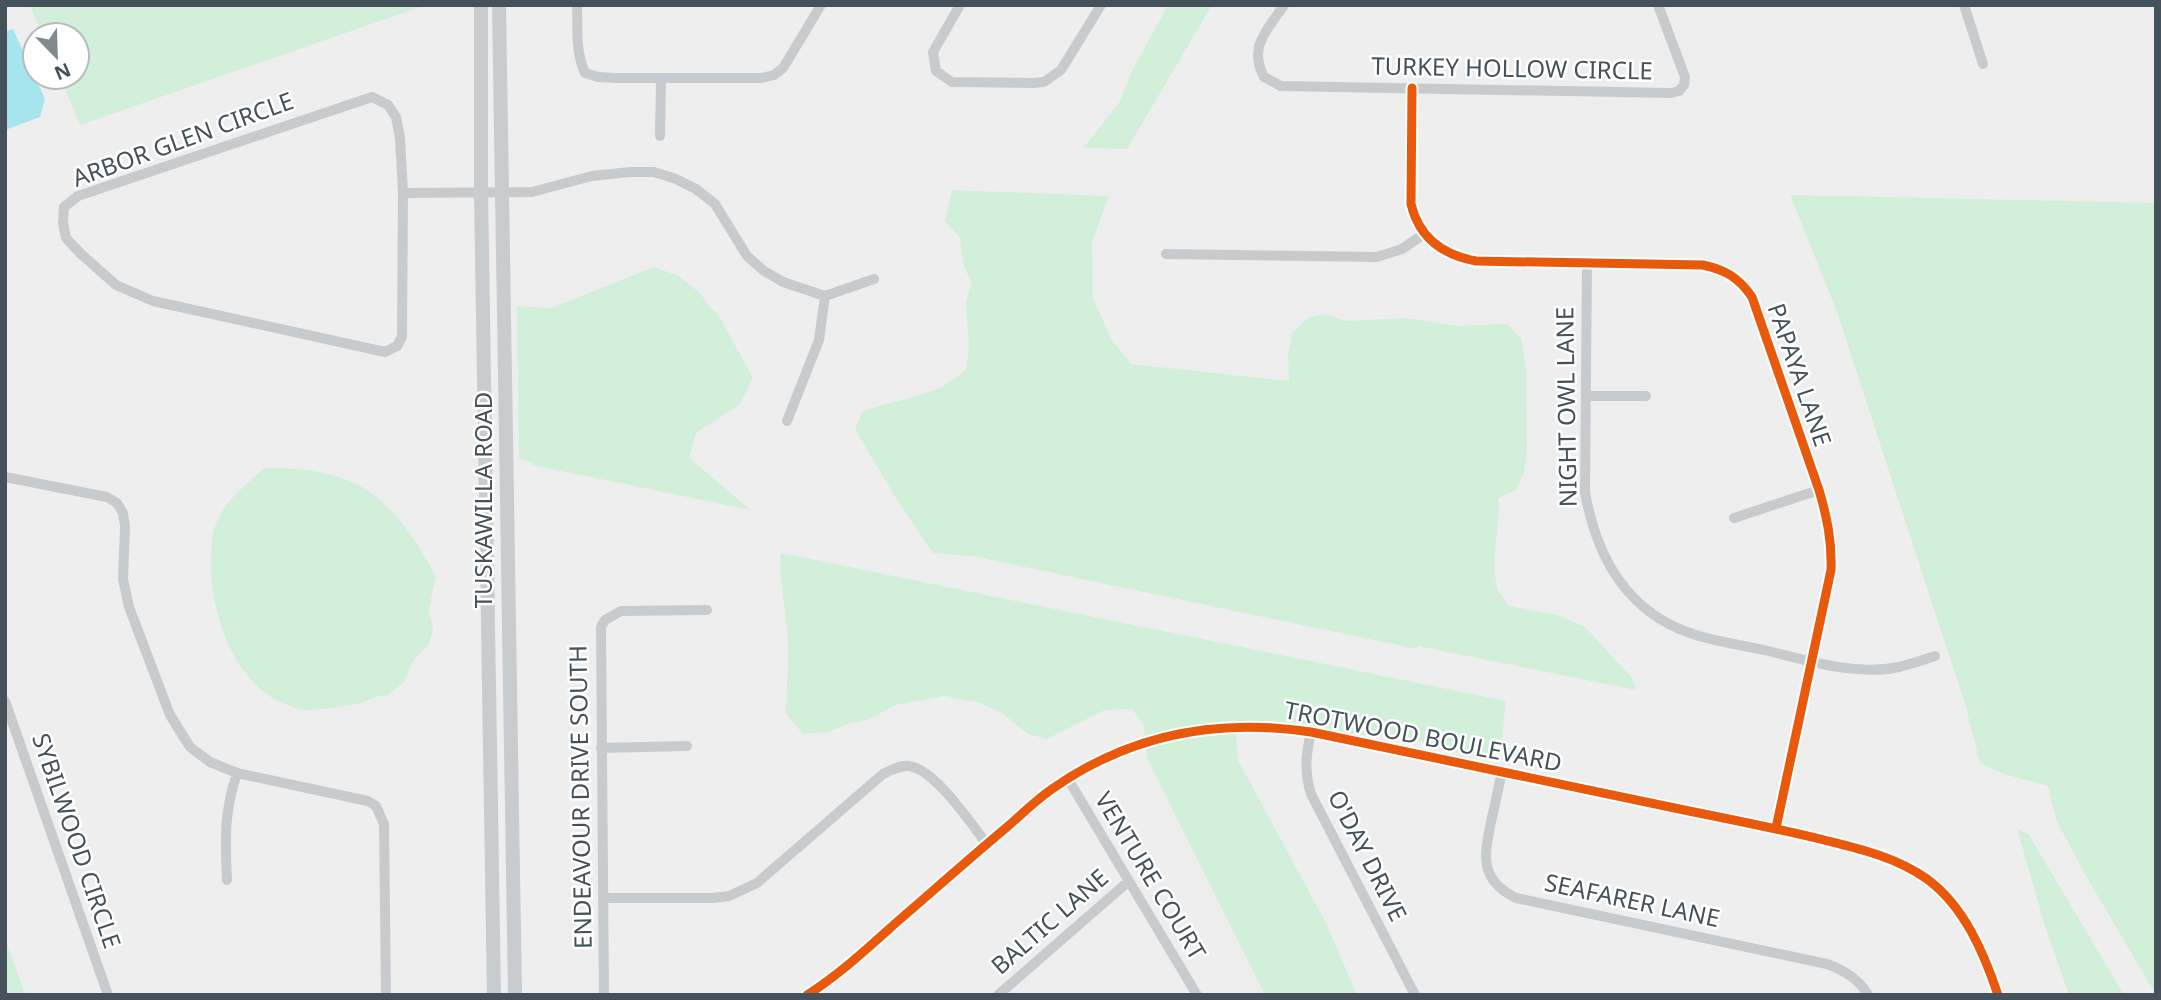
<svg xmlns="http://www.w3.org/2000/svg" width="2161" height="1000" viewBox="0 0 2161 1000" font-family="'Noto Sans',sans-serif">
  <rect width="100%" height="100%" fill="#efeeee"/>
  <path fill="#d2efda" d="M30 5H426L80 125 60 77H77V35H42Z
    M1168 5H1212L1127 149 1083 148 1119 103 1133 69Z
    M952 190 1109 196 1092 242 1093 299 1112 340 1131 364 1289 381 1288 356 1292 333 1309 317 1327 314 1345 321 1406 318 1459 326 1507 324 1521 338 1526 370 1527 451 1524 473 1516 490 1498 498C1501 527 1490 557 1497 587 1499 593 1505 600 1508 606L1557 615 1585 627 1633 679 1636 690 1418 646 1417 649 972 556 933 553 894 495 855 429 862 412C888 401 918 399 943 386 951 381 959 375 966 370L969 347 966 304 971 282 964 266 960 238 945 221Z
    M1790 195 2156 203V995L2086 876 2056 820 2048 786 2004 774 1980 763 1965 704 1837 312Z
    M654 267 679 276 701 294 708 305 718 314 753 378 740 404 696 433 689 458 751 510 532 465V462L519 459 517 306 551 308Z
    M264 468C360 467 391 496 436 576L429 609 433 629 429 644 414 659 404 682 387 696C375 694 368 702 357 704 348 706 310 711 303 710 299 710 292 707 288 705 227 685 201 587 214 530 221 503 245 486 264 468Z
    M781 553 1506 701 1502 739 1492 754 1457 752 1410 738 1349 734 1308 725 1270 721 1221 722 1175 729 1145 737 1143 724 1132 709 1105 710 1047 739 1028 734 1002 713 978 702 943 696 896 705 867 720 850 723 828 732 803 734 786 714C786 690 789 665 788 642 787 615 778 577 781 553Z
    M1236 732 1238 760 1327 925 1357 995H1265L1147 758 1146 748 1178 739Z
    M2017 828 2029 835 2124 995H2069L2044 923Z
    M5 938 25 995H5Z"/>
  <path fill="#a6e5ed" d="M13 29 45 99 40 117 5 130V32Z"/>
  <g fill="none" stroke-linecap="round" stroke-linejoin="round">
    <path stroke="#c8cbcd" stroke-width="10" d="M577 5C578 28 575 51 585 73L598 77 615 78H762L774 75 783 68 821 5
      M960 5 933 52 936 71 952 82 1033 83 1044 82 1061 70 1101 5
      M1284 5C1267 31 1248 46 1264 77L1281 86 1671 93 1679 91 1684 85 1685 77 1658 5
      M1964 5 1983 64
      M1412 88 1411 204C1419 238 1443 255 1476 261L1703 265C1726 270 1739 278 1752 297L1819 490C1827 517 1832 541 1831 570L1776 828
      M372 97 388 105 396 117 400 138 403 193 402 337 397 346 385 352 153 301 116 285 80 253 66 238 63 223 64 207 78 196Z
      M660 136 661 78
      M403 193 532 192 592 176 630 172H654L676 179 696 189 715 204 747 256 763 270 783 282 825 296 874 279
      M1166 254 1377 257 1402 249 1424 234
      M1587 262 1585 492C1596 555 1626 611 1690 633 1715 642 1743 645 1768 651 1810 661 1856 676 1899 667 1911 664 1923 660 1935 656
      M1586 396H1646
      M787 421 819 340 825 296
      M5 477 107 497 117 503 123 513 125 526 123 579 129 607 170 715 190 747 210 762 237 773 368 801 376 806 384 824 386 995
      M1734 518 1819 490
      M5 701 108 995
      M1311 732C1306 754 1304 771 1311 794L1415 995
      M601 748 687 746
      M1502 772C1498 789 1495 805 1491 822 1484 856 1479 880 1516 898L1827 964C1844 970 1859 979 1868 995
      M1068 779 1197 995
      M227 880C225 838 224 813 237 773
      M604 898H713L729 896 757 883 883 774C891 770 900 765 909 766 935 769 971 824 987 844
      M604 995 601 627 605 620 621 611 707 610
      M807 995C840 974 869 947 898 921 934 890 970 858 1007 827 1022 814 1036 800 1052 789 1130 734 1218 718 1311 732 1437 758 1563 785 1689 811 1734 820 1779 829 1824 840 1860 849 1896 857 1927 879 1964 906 1984 953 1998 995
      M998 995 1129 881"/>
    <path stroke="#c8ccce" stroke-width="14" d="M481 5V193L494 995
      M499 5 515 995"/>
    <g stroke="#fff" stroke-width="13">
      <path id="cycleway" d="M1412 88 1411 204C1419 238 1443 255 1476 261L1703 265C1726 270 1739 278 1752 297L1819 490C1827 517 1832 541 1831 570L1776 828
        M807 995C840 974 869 947 898 921 934 890 970 858 1007 827 1022 814 1036 800 1052 789 1130 734 1218 718 1311 732 1437 758 1563 785 1689 811 1734 820 1779 829 1824 840 1860 849 1896 857 1927 879 1964 906 1984 953 1998 995"/>
    </g>
    <use href="#cycleway" stroke="#e8590c" stroke-width="9"/>
  </g>
  <g text-anchor="middle" stroke-width="5" stroke-linejoin="round" paint-order="stroke">
    <g font-size="24" fill="#45525b" stroke="#fff">
      <text transform="translate(1512 69) rotate(1)" y="8">TURKEY HOLLOW CIRCLE</text>
      <text transform="translate(183 140) rotate(-20)" y="8">ARBOR GLEN CIRCLE</text>
      <text transform="translate(1799 375) rotate(71)" y="8">PAPAYA LANE</text>
      <text transform="translate(1567 407) rotate(-91)" y="8">NIGHT OWL LANE</text>
      <text transform="translate(484 500) rotate(-90)" y="8">TUSKAWILLA ROAD</text>
      <text transform="translate(1423 737) rotate(11)" y="8">TROTWOOD BOULEVARD</text>
      <text transform="translate(581 797) rotate(-91)" y="8">ENDEAVOUR DRIVE SOUTH</text>
      <text transform="translate(76 841) rotate(71)" y="8">SYBILWOOD CIRCLE</text>
      <text transform="translate(1367 856) rotate(63)" y="8">O'DAY DRIVE</text>
      <text transform="translate(1150 876) rotate(59)" y="8">VENTURE COURT</text>
      <text transform="translate(1632 901) rotate(12)" y="8">SEAFARER LANE</text>
      <text transform="translate(1050 922) rotate(-41)" y="8">BALTIC LANE</text>
    </g>
  </g>
  <rect width="2161" height="1000" fill="none" stroke="#45525b" stroke-width="14"/>
  <g transform="translate(56 56) rotate(157)"><circle r="33" fill="#ffffff" stroke="#b5babd" stroke-width="2"/>
  <path d="M0-5L12 26L0 18L-12 26Z" fill="#80898e"/>
  <text y="-10" font-size="19" font-weight="bold" text-anchor="middle" fill="#45525b">N</text>
  </g>
</svg>
